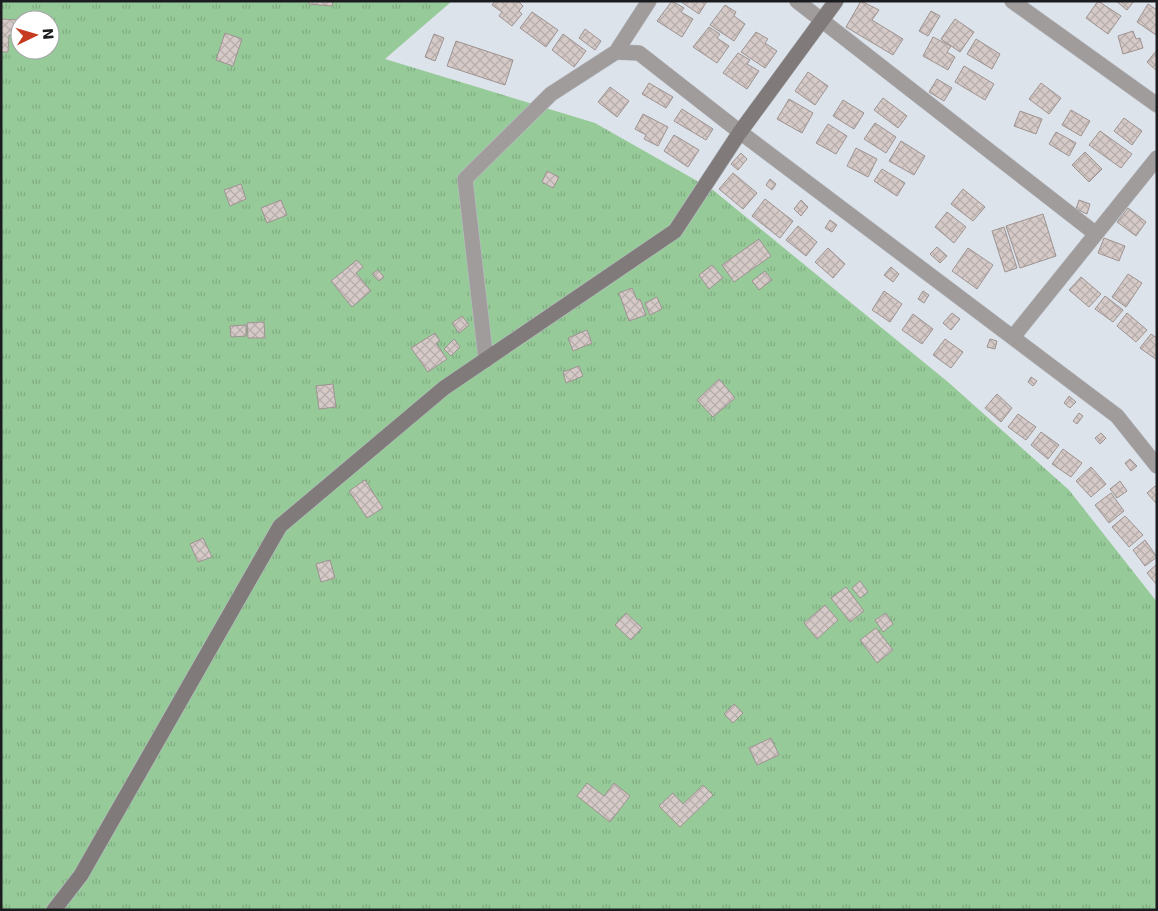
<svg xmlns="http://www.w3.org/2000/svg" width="1158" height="911" viewBox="0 0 1158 911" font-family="'DejaVu Sans',sans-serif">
  <defs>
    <pattern id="grass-tufts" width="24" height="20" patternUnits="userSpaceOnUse" patternTransform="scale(1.25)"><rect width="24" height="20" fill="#96ca98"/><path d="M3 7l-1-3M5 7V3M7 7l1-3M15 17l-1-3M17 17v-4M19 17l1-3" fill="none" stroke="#81ad83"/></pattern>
    <pattern id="building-cross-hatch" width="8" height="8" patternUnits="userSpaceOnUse" patternTransform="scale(1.25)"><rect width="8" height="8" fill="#d5cac8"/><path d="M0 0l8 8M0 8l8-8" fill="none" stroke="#b6adab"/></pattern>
  </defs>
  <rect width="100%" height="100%" fill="#dde3eb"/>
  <path fill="url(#grass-tufts)" fill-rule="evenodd" d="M1 1H452L385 59 595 123 713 190 948 382 1069 490 1157 602V910H1ZM20 20H50V50H20Z"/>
  <path fill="url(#building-cross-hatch)" stroke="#9d9391" d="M309 1H333L332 6 309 4Z
    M495 1H518L523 6 519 11 522 14 512 26 499 16 502 12 492 5Z
    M672 1 684 8 681 12 693 19 682 37 657 21Z
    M680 1H707L699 14Z
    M861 1 879 10 872 20 903 39 893 55 846 27Z
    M1098 1 1121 16 1108 34 1086 18Z
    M1116 1H1134L1127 10Z
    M1148 4 1157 10 1156 35 1137 22Z
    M725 5 736 12 734 16 745 24 734 41 710 25Z
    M931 11 940 16 928 36 919 31Z
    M532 12 558 30 546 47 520 28Z
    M1 19 20 20V36L9 35 8 52H1Z
    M955 19 974 32 960 52 941 39Z
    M709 27 720 34 717 38 729 46 717 63 693 47Z
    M585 29 601 41 595 50 579 38Z
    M1133 31 1136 39 1140 38 1143 48 1123 54 1118 36Z
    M756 32 768 39 765 43 777 51 765 68 741 52Z
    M225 33 242 39 233 66 216 60Z
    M434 34 444 38 435 61 425 57Z
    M563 34 586 51 574 67 552 50Z
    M933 37 951 46 947 52 955 57 948 70 923 56Z
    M976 39 1000 54 992 69 967 54Z
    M456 41 513 60 505 85 447 66Z
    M1157 50V71L1147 62Z
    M738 53 750 60 747 64 759 71 747 89 723 73Z
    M964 66 994 84 985 100 955 82Z
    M808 72 828 86 815 105 795 91Z
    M937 79 952 88 944 101 929 92Z
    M649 83 673 97 666 108 642 94Z
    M1041 83 1061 98 1049 114 1029 99Z
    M610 87 629 101 617 117 598 102Z
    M883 98 907 116 898 128 874 110Z
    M789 99 813 113 802 133 777 119Z
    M843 100 864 113 854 129 833 116Z
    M682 109 713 129 706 140 674 121Z
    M1071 110 1090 121 1081 136 1062 125Z
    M1020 111 1042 119 1036 134 1014 126Z
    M643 114 668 127 658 146 644 139 646 135 635 129Z
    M1124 118 1142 131 1132 145 1114 131Z
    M875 123 896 137 886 153 864 139Z
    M828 124 847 136 836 154 816 143Z
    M1100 131 1132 154 1121 168 1089 145Z
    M1056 132 1076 143 1069 156 1049 144Z
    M674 135 699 150 688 167 664 151Z
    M901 141 925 156 914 175 889 161Z
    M856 148 877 159 868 177 847 166Z
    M1085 152 1102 169 1089 182 1072 165Z
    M741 153 747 159 738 170 731 164Z
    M882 169 905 183 897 196 874 181Z
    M547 171 559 177 553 188 542 182Z
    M733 173 757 193 743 209 719 189Z
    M770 179 776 184 772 190 766 185Z
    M241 184 246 199 230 206 224 190Z
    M963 189 985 207 973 221 951 204Z
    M765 199 793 221 780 238 752 216Z
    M281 200 287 215 267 223 261 208Z
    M801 200 808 207 801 216 794 209Z
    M1079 200 1090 204 1087 214 1076 209Z
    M1128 208 1146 222 1136 236 1117 222Z
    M947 212 966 227 954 243 935 227Z
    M1043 214 1056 256 1020 268 1006 226Z
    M830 220 837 225 832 232 825 228Z
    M798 226 817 242 806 256 786 240Z
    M1004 227 1017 268 1005 272 992 231Z
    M1104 238 1125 246 1119 261 1098 253Z
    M759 239 771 256 734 282 722 265Z
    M937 247 947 256 940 263 930 254Z
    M828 248 845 264 833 278 815 262Z
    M968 248 993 265 977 289 952 271Z
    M357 260 363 267 356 273 371 291 352 307 331 281Z
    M712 265 723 278 709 289 699 275Z
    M891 267 899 274 893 282 884 275Z
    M378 270 384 277 379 281 372 274Z
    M765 271 772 280 759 290 752 281Z
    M1128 274 1142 283 1126 307 1112 297Z
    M1081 277 1101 294 1089 307 1069 290Z
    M632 288 637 300 640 299 646 315 629 321 619 293Z
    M884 291 902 304 890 322 872 310Z
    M923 291 929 295 924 303 918 299Z
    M1105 296 1123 310 1113 322 1095 309Z
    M657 297 662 309 650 315 645 303Z
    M952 313 960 319 951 330 943 323Z
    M1127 313 1147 330 1136 342 1117 326Z
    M913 314 933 329 922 344 902 330Z
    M462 316 469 325 459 333 452 323Z
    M264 322 265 338H248L247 323Z
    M246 325V336L231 337 230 326Z
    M587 330 592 343 573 351 568 338Z
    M435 333 440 341 436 343 447 359 428 372 411 348Z
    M1151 334 1157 338V360L1140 348Z
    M454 339 460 347 451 356 444 349Z
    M945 339 963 352 951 368 933 355Z
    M990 339 997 341 995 349 987 347Z
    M579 366 583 376 566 383 563 372Z
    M1031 377 1037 381 1033 386 1028 382Z
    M719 379 735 398 713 417 697 400Z
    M333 384 336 407 319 409 316 386Z
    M997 394 1012 408 1001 422 985 408Z
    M1069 396 1076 402 1070 408 1064 403Z
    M1079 413 1083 416 1077 424 1073 421Z
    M1018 414 1036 427 1026 440 1008 427Z
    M1041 432 1059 445 1048 459 1031 445Z
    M1101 433 1106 438 1100 444 1095 438Z
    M1063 449 1082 463 1071 477 1052 464Z
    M1130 459 1137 466 1131 471 1125 463Z
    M1091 467 1106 484 1091 497 1076 481Z
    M365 480 383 508 367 518 349 491Z
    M1120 481 1127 491 1117 498 1110 489Z
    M1155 486 1157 488 1156 503 1147 493Z
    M1111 493 1124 511 1109 523 1095 505Z
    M1125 516 1143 535 1129 547 1112 527Z
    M203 538 212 557 198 562 190 544Z
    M1145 540 1157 557 1145 566 1133 550Z
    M330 560 335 578 321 582 316 564Z
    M1157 564V585L1147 573Z
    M860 581 868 592 860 598 852 588Z
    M846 587 864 611 850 622 831 598Z
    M825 605 838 620 817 639 804 623Z
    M626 613 642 628 631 640 615 625Z
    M886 613 893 624 883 632 875 620Z
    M876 628 893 650 877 663 860 640Z
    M734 704 743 713 733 723 724 714Z
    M771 738 779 755 757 765 749 748Z
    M587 783 604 796 614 783 630 796 610 822 577 796Z
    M703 785 713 795 680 827 659 806 673 793 683 804Z"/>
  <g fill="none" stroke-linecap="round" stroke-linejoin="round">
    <g stroke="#babfc6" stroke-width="16">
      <path id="street" d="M797 1 1096 234
        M1012 1 1157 105
        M616 52 649 1
        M1013 337 1157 158
        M486 360 465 179 551 94 616 52 639 53 740 132 1117 416 1157 466"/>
    </g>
    <g stroke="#babfc6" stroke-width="16">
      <path id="secondary" d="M54 910 81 875 280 526 444 388 675 231 740 132 836 1"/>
    </g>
    <use href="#street" stroke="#a19c9c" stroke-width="15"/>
    <use href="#secondary" stroke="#817a7a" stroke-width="15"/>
  </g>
  <rect width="1158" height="911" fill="none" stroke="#1a1c1f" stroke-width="5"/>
  <g transform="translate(35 35) rotate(85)"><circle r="24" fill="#ffffff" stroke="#a3a4a5"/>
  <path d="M0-4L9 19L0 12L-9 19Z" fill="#c63b20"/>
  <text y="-8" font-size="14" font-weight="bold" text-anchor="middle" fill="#1a1c1f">N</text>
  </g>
</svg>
